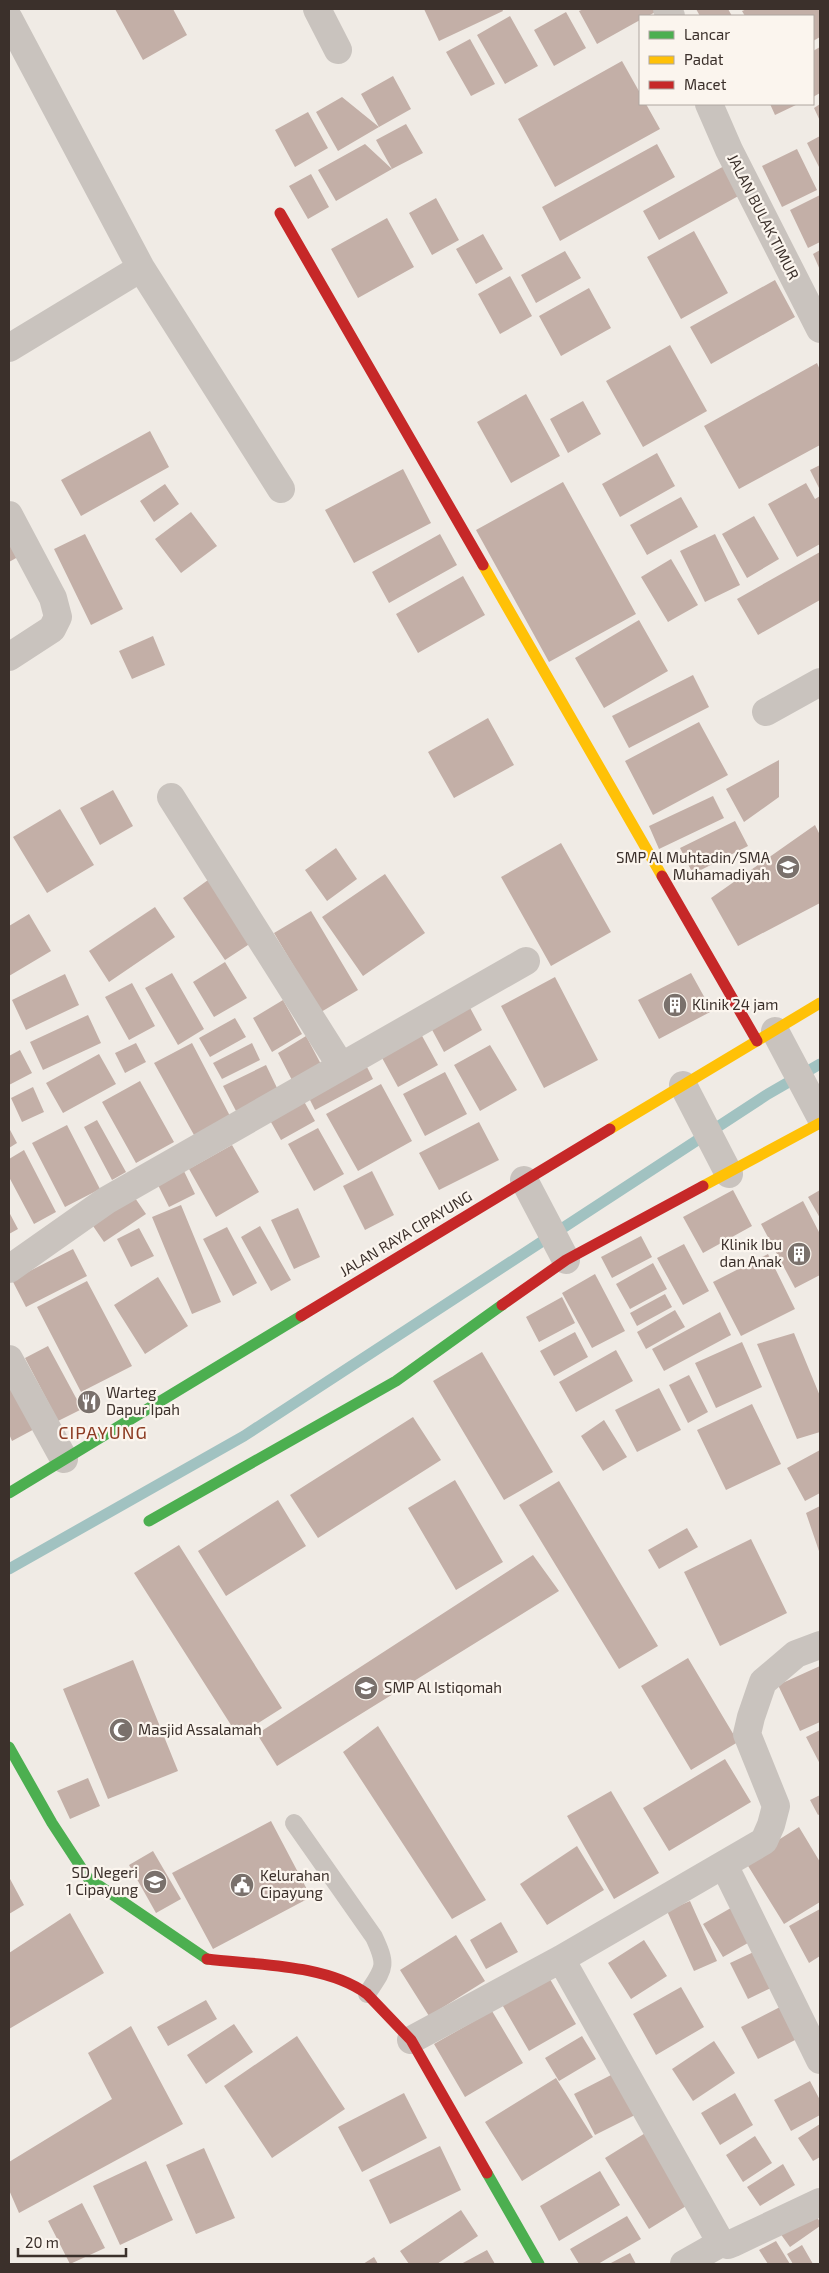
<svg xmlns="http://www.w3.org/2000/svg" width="829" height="2273" viewBox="0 0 829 2273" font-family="'Exo 2',sans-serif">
  <rect width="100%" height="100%" fill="#f0ebe5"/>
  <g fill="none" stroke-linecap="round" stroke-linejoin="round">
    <path stroke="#a1c2c1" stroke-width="11" d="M9 1569 244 1436 768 1094 820 1064"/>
  </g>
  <path fill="#c3afa7" d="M115 9H173L187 35 143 60Z
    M424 9H502L503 11 439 41Z
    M584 9H661L648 16H640V20L597 44 579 11Z
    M696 9H728L732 16H700Z
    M747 9H820V37L813 41V16H745L742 11Z
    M566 12 586 48 554 66 534 30Z
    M510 16 538 66 505 84 477 35Z
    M470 39 495 84 471 96 446 52Z
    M820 47V93L813 97V51Z
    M622 61 640 93V104H646L660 129 555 187 518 119Z
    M393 76 411 109 379 127 361 94Z
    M342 97 379 127 338 151 316 112Z
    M770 104H798L775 115Z
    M820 104V121L814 108Z
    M308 112 328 148 295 167 275 130Z
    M406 124 423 153 392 169 376 140Z
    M820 136V169L807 143Z
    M365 144 392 169 336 201 318 170Z
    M657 144 675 177 560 241 542 207Z
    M797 149 817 190 782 207 762 166Z
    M726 165 742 194 659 240 643 211Z
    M311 174 329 207 308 219 289 186Z
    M820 195V242L808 248 790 210Z
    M436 198 459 240 432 255 409 213Z
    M387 218 414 267 358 298 331 249Z
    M694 231 728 293 681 319 647 257Z
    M483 234 503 269 476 284 456 249Z
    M820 250V270L813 254Z
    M565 251 581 278 536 303 521 275Z
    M510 276 532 316 500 334 478 294Z
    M775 280 795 317 711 364 690 327Z
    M589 288 611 328 561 356 539 316Z
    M670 345 707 411 643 447 606 381Z
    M817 363 820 370V445L739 489 704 426Z
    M526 394 560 456 511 483 477 422Z
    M583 401 601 434 568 453 550 419Z
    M150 431 169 467 81 516 61 480Z
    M657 453 675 486 620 517 602 484Z
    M820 465V487L819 488 810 470Z
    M403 469 431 523 354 563 325 510Z
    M563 482 636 614 549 662 476 530Z
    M806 483 815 499 820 496V544L797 557 768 504Z
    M165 484 179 504 154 522 140 501Z
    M681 497 698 527 647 555 630 525Z
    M191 512 217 546 181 573 155 539Z
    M754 516 779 559 747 578 722 534Z
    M9 529 25 553 9 562Z
    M85 534 123 609 91 625 54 549Z
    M440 534 457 565 389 603 372 572Z
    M715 534 740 585 705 602 680 551Z
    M820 552V600L758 635 737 599Z
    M671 559 698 605 668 622 641 577Z
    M463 576 485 615 418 653 396 614Z
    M639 620 668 671 604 708 575 658Z
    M153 636 165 665 132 679 119 651Z
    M693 675 709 707 629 748 612 716Z
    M488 718 514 765 454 798 428 752Z
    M699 722 728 775 653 815 625 761Z
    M779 760V797L744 822 726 789Z
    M113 790 133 826 100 845 80 808Z
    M713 796 724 818 659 849 649 826Z
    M60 809 94 865 47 893 13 837Z
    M735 821 748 846 693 874 680 848Z
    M815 825 820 835V903L738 946 711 898Z
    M561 843 611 932 551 966 501 877Z
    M336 848 357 879 327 901 305 870Z
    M385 874 425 933 363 976 322 917Z
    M208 880 251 943 225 960 183 898Z
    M155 907 175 937 109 982 89 951Z
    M311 911 358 990 321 1012 274 933Z
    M29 914 51 951 9 976V926Z
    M225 962 247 998 214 1017 193 982Z
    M172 973 204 1029 178 1045 145 988Z
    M691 973 712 1011 659 1039 638 1000Z
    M65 974 79 1005 26 1030 12 1000Z
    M555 977 598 1060 544 1088 501 1006Z
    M132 983 155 1026 129 1040 105 997Z
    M283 1000 302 1034 272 1052 253 1018Z
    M468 1004 482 1030 444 1052 430 1026Z
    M88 1015 101 1043 43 1070 30 1042Z
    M235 1018 246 1037 210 1057 199 1038Z
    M421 1034 438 1065 398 1087 381 1056Z
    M306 1036 323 1068 295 1086 278 1053Z
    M136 1043 146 1062 125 1073 115 1053Z
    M192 1043 230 1116 194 1135 154 1063Z
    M252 1043 260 1060 222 1079 213 1063Z
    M490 1045 517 1090 480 1111 454 1065Z
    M20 1050 32 1073 9 1085V1056Z
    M99 1054 116 1084 63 1113 46 1083Z
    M365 1063 373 1079 315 1110 307 1094Z
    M266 1065 278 1090 236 1111 223 1086Z
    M445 1072 467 1114 425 1136 403 1094Z
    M140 1081 174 1142 136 1163 102 1102Z
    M381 1084 412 1141 358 1171 326 1114Z
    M33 1087 44 1112 22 1122 11 1098Z
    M301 1096 315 1121 281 1140 267 1115Z
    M97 1120 126 1172 112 1180 84 1127Z
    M479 1122 499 1160 439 1190 419 1153Z
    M67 1125 100 1189 65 1207 32 1143Z
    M9 1128 17 1143 9 1148Z
    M318 1128 344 1174 314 1191 288 1144Z
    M232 1145 259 1192 216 1217 189 1169Z
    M24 1150 56 1212 34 1224 9 1177V1159Z
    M182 1167 195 1194 169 1207 156 1181Z
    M372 1171 394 1215 365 1230 343 1186Z
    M733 1190 752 1226 703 1253 683 1217Z
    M820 1190V1218L808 1197Z
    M133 1195 146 1214 104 1242 91 1223Z
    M803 1201 820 1234V1275L795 1288 761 1224Z
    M181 1205 221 1302 192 1314 152 1217Z
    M298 1208 320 1257 294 1269 271 1220Z
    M9 1212 18 1229 9 1234Z
    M260 1226 291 1280 271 1291 241 1237Z
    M227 1227 257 1283 233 1296 203 1239Z
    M139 1228 154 1256 131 1267 117 1239Z
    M641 1236 652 1257 612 1278 601 1257Z
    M684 1244 709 1291 683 1305 657 1258Z
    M73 1249 87 1276 26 1307 12 1280Z
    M768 1254 795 1309 741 1336 713 1282Z
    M653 1263 667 1289 630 1309 616 1284Z
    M595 1274 625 1331 592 1348 562 1293Z
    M158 1277 188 1326 145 1354 114 1305Z
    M87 1281 132 1366 81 1392 37 1307Z
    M665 1294 672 1307 637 1326 630 1313Z
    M562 1297 575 1323 539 1342 526 1317Z
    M675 1310 685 1327 646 1349 637 1332Z
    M720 1312 731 1335 664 1371 652 1349Z
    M575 1332 588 1357 554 1376 540 1351Z
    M794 1333 820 1396V1432L797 1439 757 1344Z
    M742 1342 762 1387 716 1408 695 1363Z
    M48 1346 82 1409 58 1421 25 1358Z
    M616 1350 633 1381 576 1412 559 1382Z
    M482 1352 553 1472 504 1500 433 1381Z
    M9 1366 40 1426 12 1441 9 1434Z
    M689 1375 708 1412 688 1423 669 1385Z
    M659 1388 681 1430 637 1452 615 1410Z
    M752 1404 781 1464 726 1490 697 1430Z
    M413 1417 441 1460 318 1538 290 1495Z
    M604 1420 627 1457 603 1471 581 1436Z
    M820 1450V1493L805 1501 787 1468Z
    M455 1480 503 1562 456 1590 408 1508Z
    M559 1481 658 1646 619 1669 519 1505Z
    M278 1500 306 1546 226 1596 198 1551Z
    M820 1506V1554L806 1513Z
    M687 1528 698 1547 659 1569 648 1550Z
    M751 1539 787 1613 720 1646 684 1572Z
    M179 1545 282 1708 238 1736 134 1573Z
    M533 1555 559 1591 277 1766 257 1734Z
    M688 1658 738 1742 691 1770 641 1686Z
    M133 1660 178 1771 108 1799 63 1689Z
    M820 1666V1722L800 1731 778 1685Z
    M378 1726 486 1900 452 1919 343 1752Z
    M820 1730V1764L806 1737Z
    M725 1759 751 1802 669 1851 643 1808Z
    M88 1778 100 1806 70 1819 57 1791Z
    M611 1791 659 1873 614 1899 567 1816Z
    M820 1795V1814L818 1815 810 1800Z
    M271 1821 311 1897 213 1949 172 1873Z
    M799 1827 820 1862V1902L784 1924 745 1861Z
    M577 1846 604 1890 547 1925 520 1884Z
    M153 1851 181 1899 156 1913 129 1865Z
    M9 1877 24 1905 9 1914Z
    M690 1901 717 1961 694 1971 667 1911Z
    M736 1905 755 1939 723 1957 703 1924Z
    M820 1909V1956L809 1963 789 1926Z
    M70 1913 104 1973 9 2029V1953Z
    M501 1922 518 1952 486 1969 470 1940Z
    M456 1935 485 1981 429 2016 400 1970Z
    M644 1940 667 1976 631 1999 608 1963Z
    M758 1950 775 1986 748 1999 730 1963Z
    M547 1974 576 2024 529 2051 500 2001Z
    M681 1987 704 2027 656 2055 633 2014Z
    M206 2000 217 2019 168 2046 157 2027Z
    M780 2007 797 2039 758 2059 741 2027Z
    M492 2011 523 2063 465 2097 434 2044Z
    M234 2024 253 2052 206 2084 187 2055Z
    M131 2026 183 2124 19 2213 9 2190V2162L112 2099 88 2053Z
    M297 2036 345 2109 272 2158 224 2086Z
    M582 2036 596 2059 559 2081 545 2058Z
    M714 2041 735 2073 693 2101 672 2069Z
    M613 2074 637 2114 595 2135 574 2094Z
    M556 2078 593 2137 522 2181 485 2122Z
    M810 2081 820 2100V2115L791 2131 774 2100Z
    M404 2093 427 2138 362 2172 338 2127Z
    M735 2093 753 2125 720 2145 701 2113Z
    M820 2124V2157L813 2161 798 2138Z
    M647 2132 691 2203 649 2229 605 2158Z
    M755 2136 772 2163 743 2182 726 2155Z
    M440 2146 461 2190 390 2224 369 2180Z
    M204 2148 235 2218 196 2234 166 2165Z
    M146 2161 173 2220 120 2245 93 2186Z
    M783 2164 795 2185 760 2206 747 2187Z
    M600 2171 620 2205 559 2241 540 2206Z
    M82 2203 105 2248 70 2264 48 2221Z
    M461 2210 478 2236 437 2264H409L400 2251Z
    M813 2211 820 2222V2226L790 2247 777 2229Z
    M627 2216 641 2239 598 2264H579L570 2249Z
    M776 2241 790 2264H768L759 2250Z
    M802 2245 813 2264H793L787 2254Z
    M487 2250 495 2264H461Z
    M630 2253 636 2264H609Z
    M374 2257 378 2264H363Z"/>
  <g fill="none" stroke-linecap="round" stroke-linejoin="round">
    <path stroke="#c9c3be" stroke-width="18" d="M294 1823 374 1937C388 1967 384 1968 367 1994"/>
    <path stroke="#c9c3be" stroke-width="28" d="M317 9 338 50
      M667 9 671 16
      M9 19 141 268 281 489
      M709 104 729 150 820 329
      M9 348 141 268
      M9 515 53 598 58 617 52 629 9 657
      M766 712 820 682
      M171 797 341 1066
      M775 1031 820 1116
      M683 1085 729 1174
      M524 1180 566 1260
      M9 1269 107 1200 526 961
      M9 1359 64 1459
      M724 1865 820 2060
      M561 1959 721 2243 728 2245 733 2243 820 2202
      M411 2040 561 1959 764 1841 771 1825 776 1806 747 1734 751 1717 763 1682 796 1654 820 1645
      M684 2264 721 2243"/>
    <path stroke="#4caf50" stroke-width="11" d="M9 1493 301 1316
      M149 1521 396 1381 502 1305
      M9 1747 52 1823 88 1878 207 1959
      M487 2173 539 2264"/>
    <path stroke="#ffc107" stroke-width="11" d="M483 565 662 876
      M610 1129 820 1003
      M703 1186 820 1123"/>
    <path stroke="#c62828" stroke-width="11" d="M280 213 483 565
      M662 876 757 1041
      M502 1305 566 1260 703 1186
      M301 1316 610 1129
      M207 1959C256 1965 327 1964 367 1994L411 2040 487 2173"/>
  </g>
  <defs>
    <g id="school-disc" transform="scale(1.25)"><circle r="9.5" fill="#7a716c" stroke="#fbf5ee"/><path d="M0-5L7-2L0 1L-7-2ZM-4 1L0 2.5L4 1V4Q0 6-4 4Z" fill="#fff"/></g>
    <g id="building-disc" transform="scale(1.25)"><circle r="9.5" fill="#7a716c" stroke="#fbf5ee"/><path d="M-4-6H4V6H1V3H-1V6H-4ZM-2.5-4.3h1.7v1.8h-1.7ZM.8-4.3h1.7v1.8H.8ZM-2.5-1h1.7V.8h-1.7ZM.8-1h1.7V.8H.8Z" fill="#fff"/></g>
    <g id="restaurant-disc" transform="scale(1.25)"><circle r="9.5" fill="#7a716c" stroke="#fbf5ee"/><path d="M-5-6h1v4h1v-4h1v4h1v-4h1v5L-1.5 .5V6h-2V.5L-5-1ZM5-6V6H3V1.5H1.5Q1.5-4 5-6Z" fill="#fff"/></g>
    <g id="mosque-disc" transform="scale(1.25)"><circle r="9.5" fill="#7a716c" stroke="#fbf5ee"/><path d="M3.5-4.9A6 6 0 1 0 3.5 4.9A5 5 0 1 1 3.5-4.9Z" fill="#fff"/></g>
    <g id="civic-disc" transform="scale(1.25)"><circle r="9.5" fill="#7a716c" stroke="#fbf5ee"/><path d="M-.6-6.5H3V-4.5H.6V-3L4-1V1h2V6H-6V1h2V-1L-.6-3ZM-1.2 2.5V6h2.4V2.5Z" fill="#fff"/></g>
  </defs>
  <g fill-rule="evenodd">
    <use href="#school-disc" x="788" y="867"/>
    <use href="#building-disc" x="675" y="1005"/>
    <use href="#building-disc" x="799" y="1254"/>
    <use href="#restaurant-disc" x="89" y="1402"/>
    <use href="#school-disc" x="366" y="1688"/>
    <use href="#mosque-disc" x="121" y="1730"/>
    <use href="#school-disc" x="155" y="1882"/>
    <use href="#civic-disc" x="242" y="1885"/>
  </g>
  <g text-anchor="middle" stroke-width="4.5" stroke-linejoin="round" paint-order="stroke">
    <g font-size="15" fill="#3b302b" stroke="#fbf5ee">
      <text transform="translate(763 217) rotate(63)" y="5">JALAN BULAK TIMUR</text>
      <text transform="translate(406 1234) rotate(-31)" y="5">JALAN RAYA CIPAYUNG</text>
    </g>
    <g font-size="15" fill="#3b302b" stroke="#fbf5ee" text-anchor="start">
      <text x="770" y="863" text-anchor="end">SMP Al Muhtadin/SMA<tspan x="770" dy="17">Muhamadiyah</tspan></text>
      <text x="692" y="1010">Klinik 24 jam</text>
      <text x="782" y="1250" text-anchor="end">Klinik Ibu<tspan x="782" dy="17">dan Anak</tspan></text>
      <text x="106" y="1398">Warteg<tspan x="106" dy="17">Dapur Ipah</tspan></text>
      <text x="384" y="1693">SMP Al Istiqomah</text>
      <text x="138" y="1735">Masjid Assalamah</text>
      <text x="138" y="1878" text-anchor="end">SD Negeri<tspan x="138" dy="17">1 Cipayung</tspan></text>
      <text x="260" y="1881">Kelurahan<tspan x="260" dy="17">Cipayung</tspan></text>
    </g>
    <g font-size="18" letter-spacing="1" fill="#8c3b22" stroke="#fbf5ee">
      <text x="103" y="1439">CIPAYUNG</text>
    </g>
  </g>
  <rect width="829" height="2273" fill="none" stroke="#3b302b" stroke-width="20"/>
  <rect x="639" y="15" width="175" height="90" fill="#fbf5ee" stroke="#aea6a0"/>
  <rect x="649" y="31" width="25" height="8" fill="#4caf50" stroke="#aea6a0"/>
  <text x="684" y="40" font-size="15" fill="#3b302b">Lancar</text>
  <rect x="649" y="56" width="25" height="8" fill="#ffc107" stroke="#aea6a0"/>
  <text x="684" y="65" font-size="15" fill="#3b302b">Padat</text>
  <rect x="649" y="81" width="25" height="8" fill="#c62828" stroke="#aea6a0"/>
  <text x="684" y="90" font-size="15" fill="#3b302b">Macet</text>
  <path d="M18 2248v8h108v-8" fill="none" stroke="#3b302b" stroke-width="2.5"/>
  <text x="25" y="2248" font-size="15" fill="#3b302b" stroke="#fbf5ee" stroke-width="4" paint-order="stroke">20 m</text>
</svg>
